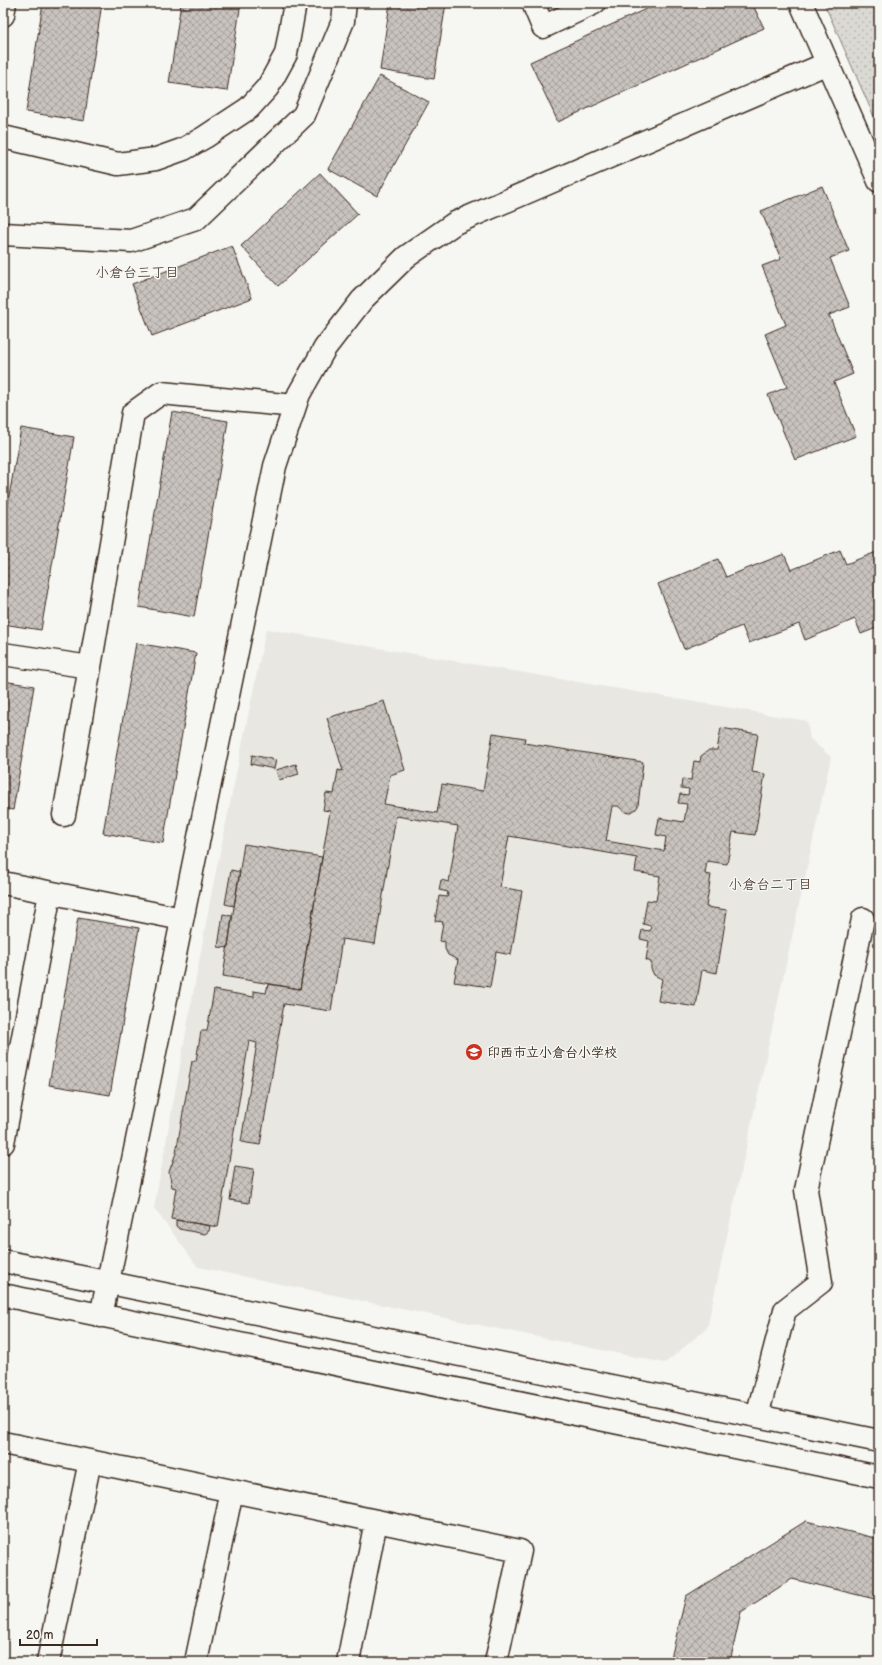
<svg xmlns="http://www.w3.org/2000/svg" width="882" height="1665" viewBox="0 0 882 1665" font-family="'Balsamiq Sans','Klee One',sans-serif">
  <defs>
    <pattern id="park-dots" width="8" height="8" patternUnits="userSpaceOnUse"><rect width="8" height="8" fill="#dad9d3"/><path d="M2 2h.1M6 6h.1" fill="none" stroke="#bcbab5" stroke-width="1.8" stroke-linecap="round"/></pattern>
    <pattern id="building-cross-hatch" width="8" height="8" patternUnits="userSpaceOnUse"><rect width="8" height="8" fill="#c8c3be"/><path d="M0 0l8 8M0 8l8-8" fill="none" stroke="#a49f9a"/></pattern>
  </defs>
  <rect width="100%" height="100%" fill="#f6f6f2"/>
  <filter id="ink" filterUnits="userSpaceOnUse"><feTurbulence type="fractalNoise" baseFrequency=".025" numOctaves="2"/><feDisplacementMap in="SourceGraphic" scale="8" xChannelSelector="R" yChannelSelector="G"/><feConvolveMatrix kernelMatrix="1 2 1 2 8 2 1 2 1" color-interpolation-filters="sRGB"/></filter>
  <g filter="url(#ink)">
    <path fill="#e8e7e2" d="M266 629 807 721 810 739 831 757 707 1328 665 1363 198 1267 154 1208 211 896Z"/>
    <path fill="url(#park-dots)" stroke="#8a8278" d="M824 3H879V128Z"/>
    <path fill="url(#building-cross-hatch)" stroke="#3b2a1e" d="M43 3H102L84 121 26 112Z
      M181 3H241L227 91 169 83Z
      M390 3H446L434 79 380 70Z
      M659 3H752L764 28 558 122 530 62Z
      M380 76 429 102 377 196 328 169Z
      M320 173 358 214 278 286 241 246Z
      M822 186 849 251 830 258 850 307 829 315 853 374 834 382 856 436 795 460 768 395 787 387 765 334 786 325 762 266 781 259 761 211Z
      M232 246 252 298 152 336 132 284Z
      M172 412 228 421 194 617 139 607Z
      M21 428 74 437 41 630 3 624V531Z
      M840 550 846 564 879 551V627L861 634 855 619 805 640 799 624 749 643 742 626 684 649 658 584 718 559 726 577 784 554 791 570Z
      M136 643 196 653 163 843 103 833Z
      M3 681 34 686 13 810 3 808Z
      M384 701 405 770 390 775 384 804 437 813 442 784 483 791 493 733 525 738 524 743 643 762 638 806 636 809 630 813 625 812 618 806H612L606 841 664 851 666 837 656 835 659 818 684 822 687 804 678 803 680 794 688 795 689 789 681 788 682 779 691 780 694 761 700 762 701 756 709 750H717L721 728 758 734 752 772 765 774 755 835 733 832 727 864 707 861 705 874 711 875 706 907 727 910 717 973 702 970 696 1007 658 1001 662 979 654 975 651 969V962L646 960 649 941 640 939 642 930 650 931 651 926 643 924 647 900 656 901 660 876 635 872 637 858 509 836 500 887 522 891 511 955 496 952 490 987 454 982 458 960 448 955 445 949V942L440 941 443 922 435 921 439 896 447 897 448 892 439 890 441 880 449 882 458 826 396 816 375 944 342 939 331 1011 284 1004 260 1145 241 1142 257 1043 249 1041 218 1227 171 1219 176 1188 172 1187 169 1172 176 1153 192 1061H196L201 1031H207L214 990 254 997V991L266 993 268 984 300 989 330 811 323 810 326 793 334 794 338 770 343 771 327 718Z
      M252 755 276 760 274 769 251 764Z
      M296 764 299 774 279 780 276 770Z
      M244 844 322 857 300 989 223 976Z
      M231 870 240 872 234 906 225 904Z
      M223 914 232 916 228 948 218 947Z
      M78 918 139 928 110 1095 49 1085Z
      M235 1166 254 1169 249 1203 230 1200Z
      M176 1220 210 1226 209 1231 205 1234 179 1229 176 1226Z
      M806 1521 879 1539V1600L792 1579 741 1612 730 1662H670L686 1596Z"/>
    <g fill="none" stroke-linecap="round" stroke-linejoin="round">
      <g stroke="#3b2a1e" stroke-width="25">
        <path id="minor" d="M533 3 543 27 594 3
          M801 3 879 181
          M3 15 5 3
          M3 137 118 164 156 159 184 149 205 137 249 108 268 87 286 54 295 3
          M3 234 131 241 196 219 304 115 343 21 345 3
          M3 654 90 667 64 815
          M90 667 133 413 161 393 295 406
          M3 883 182 919
          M3 1143 50 893
          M3 1261 879 1441
          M3 1295 879 1477
          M101 1316 275 466 299 394 325 348 362 300 406 257 455 223 828 63
          M757 1416 785 1310 821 1282 806 1190 863 919
          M3 1443 520 1551 496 1662
          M48 1662 90 1461
          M196 1662 232 1491
          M348 1662 376 1521"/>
      </g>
      <use href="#minor" stroke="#f6f6f2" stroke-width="22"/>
    </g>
  </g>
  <defs>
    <g id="school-disc" transform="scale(0.9)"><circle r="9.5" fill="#c8321e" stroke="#f6f6f2"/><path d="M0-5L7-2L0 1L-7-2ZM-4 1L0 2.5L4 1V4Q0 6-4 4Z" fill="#fff"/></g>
  </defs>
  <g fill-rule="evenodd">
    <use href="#school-disc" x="474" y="1052"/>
  </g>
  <g text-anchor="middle" stroke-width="3" stroke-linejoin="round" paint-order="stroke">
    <g font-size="13" font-weight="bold" fill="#3b2a1e" stroke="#f6f6f2" text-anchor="start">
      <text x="487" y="1057">印西市立小倉台小学校</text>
    </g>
    <g font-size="14" fill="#3b2a1e" stroke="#f6f6f2">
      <text x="137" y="277">小倉台三丁目</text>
      <text x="770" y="889">小倉台二丁目</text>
    </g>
  </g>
  <rect width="882" height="1665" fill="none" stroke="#f6f6f2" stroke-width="16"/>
  <rect x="8" y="8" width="866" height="1649" fill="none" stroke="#3b2a1e" stroke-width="1.5" filter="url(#ink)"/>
  <path d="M20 1639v6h77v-6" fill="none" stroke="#3b2a1e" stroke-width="2"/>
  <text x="26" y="1639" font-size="12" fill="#3b2a1e" stroke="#f6f6f2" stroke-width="3" paint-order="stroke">20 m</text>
</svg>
